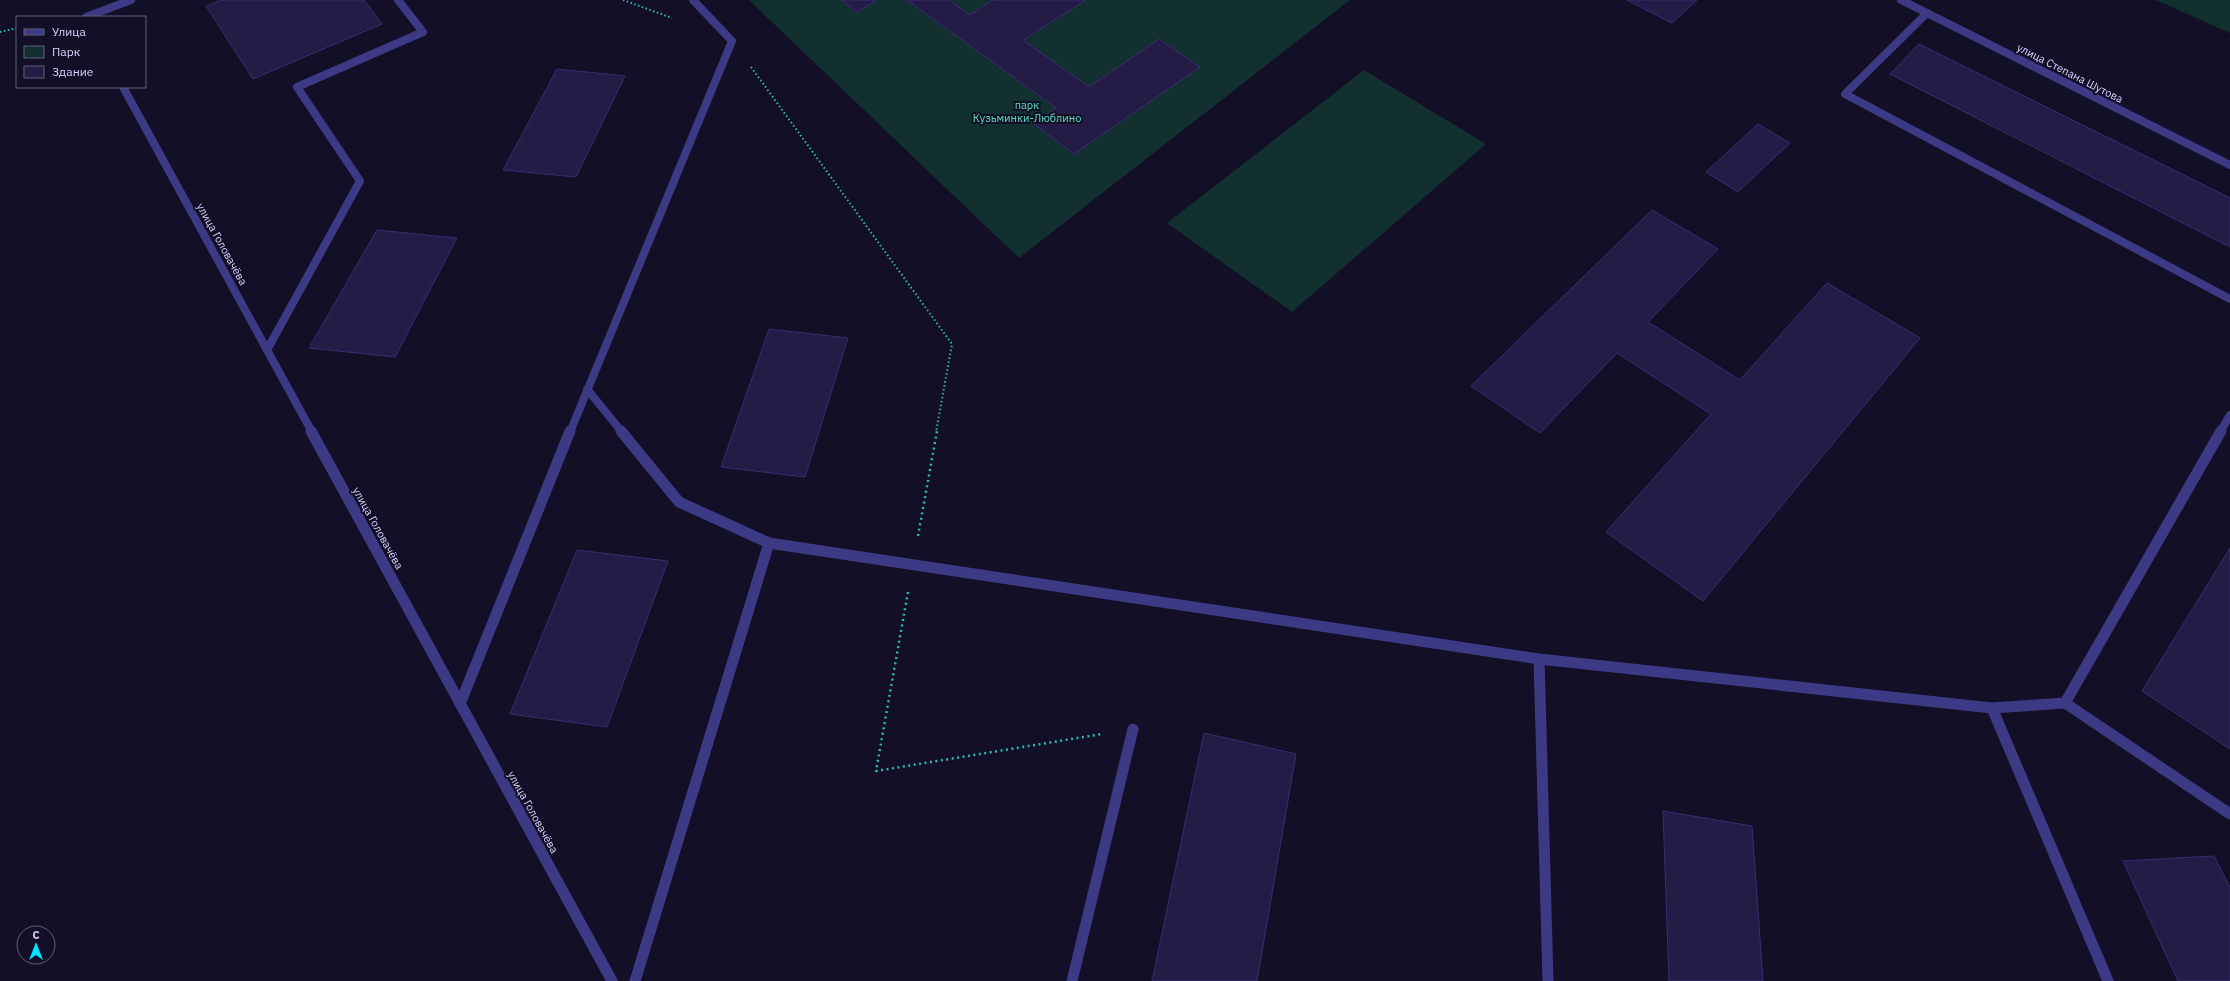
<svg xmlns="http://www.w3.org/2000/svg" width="2230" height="981" viewBox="0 0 2230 981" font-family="'IBM Plex Sans',sans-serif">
  <rect width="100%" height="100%" fill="#130f26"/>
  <path fill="#12302f" d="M749 0H1350L1019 258Z
    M2156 0H2230V33Z
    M1364 70 1486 144 1292 312 1167 223Z"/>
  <path fill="#241b47" stroke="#3b2d73" d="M221 0H364L382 24 253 79 206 6Z
    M841 0H877L857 12Z
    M907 0H949L970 15 993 0H1086L1023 40 1089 87 1159 39 1200 67 1074 154 1033 123 1056 108Z
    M1627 0H1697L1672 23Z
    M1919 44 2230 198V247L1890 74Z
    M557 69 625 76 576 177 503 170Z
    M1758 124 1790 143 1738 192 1706 172Z
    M1652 210 1718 249 1648 322 1740 380 1827 283 1920 338 1703 601 1606 532 1711 414 1617 353 1540 433 1471 386Z
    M377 230 457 238 395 357 309 348Z
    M769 329 848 338 805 477 721 467Z
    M2230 548V749L2142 691Z
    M577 550 668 561 607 727 510 714Z
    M1204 733 1296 754 1257 981H1152Z
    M1663 811 1752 826 1763 981H1669Z
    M2214 856 2230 887V981H2178L2123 861Z"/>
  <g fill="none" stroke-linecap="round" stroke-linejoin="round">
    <path stroke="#2fb8b0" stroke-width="2" stroke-dasharray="1.5 2.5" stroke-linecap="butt" d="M623 0 672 18
      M0 32 17 28
      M751 67 952 344 936 432"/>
    <path stroke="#2fb8b0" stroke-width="2.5" stroke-dasharray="2 3.5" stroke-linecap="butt" d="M918 536 937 431
      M908 592 876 771 1102 734"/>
    <path stroke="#3d3a85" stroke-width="8" d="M1927 13 1845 94 2230 299
      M267 350 360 181 297 87 423 32 398 0
      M587 389 622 432
      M570 432 732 41 693 0
      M2220 432 2230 415"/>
    <path stroke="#3d3a85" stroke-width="11" d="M621 431 679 502 769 543 1539 659 1992 708 2065 703 2221 431
      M1539 659 1548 981
      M2065 703 2230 814
      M460 704 570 431
      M1992 708 2108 981
      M635 981 769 543
      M1072 981 1133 729"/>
    <path stroke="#3d3a85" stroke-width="8" d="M1901 0 2230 165
      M86 17 131 0
      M123 87 312 432"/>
    <path stroke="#3d3a85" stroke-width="11" d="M311 431 612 981"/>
  </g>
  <g text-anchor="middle" stroke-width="4" stroke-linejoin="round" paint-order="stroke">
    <g font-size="11" fill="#d9d4ff" stroke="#130f26">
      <text transform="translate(2070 73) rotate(27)" y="4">улица Степана Шутова</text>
      <text transform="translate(222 244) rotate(61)" y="4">улица Головачёва</text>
      <text transform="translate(378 528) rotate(61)" y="4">улица Головачёва</text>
      <text transform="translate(533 812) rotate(61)" y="4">улица Головачёва</text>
    </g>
    <g font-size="11" fill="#5fe0c0" stroke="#130f26">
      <text x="1027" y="109">парк<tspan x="1027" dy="13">Кузьминки-Люблино</tspan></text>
    </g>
  </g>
  <rect x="16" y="16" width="130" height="72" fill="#130f26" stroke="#625e7d"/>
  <rect x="24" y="29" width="20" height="6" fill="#3d3a85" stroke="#625e7d"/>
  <text x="52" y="36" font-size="12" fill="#d9d4ff">Улица</text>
  <rect x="24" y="46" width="20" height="12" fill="#12302f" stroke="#625e7d"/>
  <text x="52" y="56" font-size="12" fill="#d9d4ff">Парк</text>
  <rect x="24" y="66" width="20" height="12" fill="#241b47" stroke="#625e7d"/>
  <text x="52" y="76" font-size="12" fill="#d9d4ff">Здание</text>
  <g transform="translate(36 945)"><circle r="19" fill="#130f26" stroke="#625e7d"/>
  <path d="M0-3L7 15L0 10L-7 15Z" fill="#00e5ff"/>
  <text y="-6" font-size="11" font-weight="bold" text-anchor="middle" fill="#d9d4ff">С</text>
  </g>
</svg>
